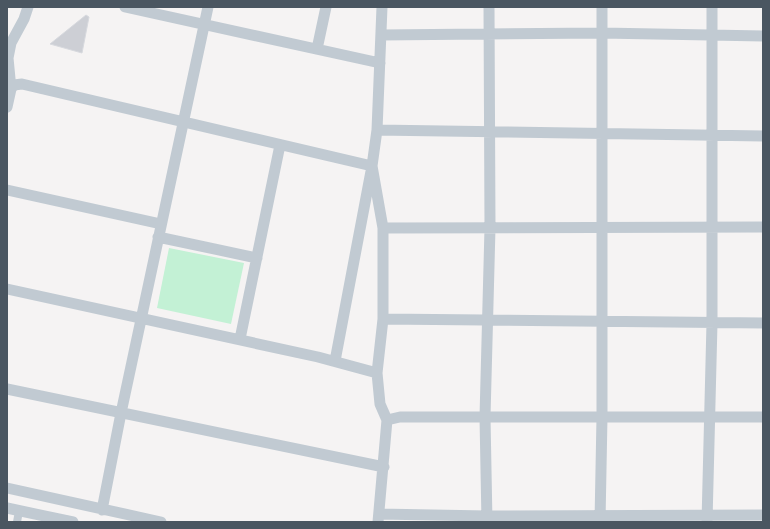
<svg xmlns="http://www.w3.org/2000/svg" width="770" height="529" viewBox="0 0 770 529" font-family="'Asap Condensed',sans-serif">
  <rect width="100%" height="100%" fill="#f5f3f3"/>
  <path fill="#c3f1d5" d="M169 248 244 263 231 324 157 308Z"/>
  <path fill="#cdcfd5" stroke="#d7d9de" d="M86 15 89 17 82 53 50 44Z"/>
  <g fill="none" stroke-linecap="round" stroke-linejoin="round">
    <path stroke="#c1cad2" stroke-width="8" d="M17 522 19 511"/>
    <path stroke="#c1cad2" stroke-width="11" d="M125 7 380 63
      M381 35 602 33 763 36
      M317 49 326 7
      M11 89 14 85 22 84 372 166 383 228V319L377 373 380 404 387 420 378 522
      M7 107 11 89 8 58 11 43 24 19 28 7
      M377 130 763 136
      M7 190 161 224
      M383 228 763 227
      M158 237 257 258
      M7 289 318 357 377 373
      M383 319 763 323
      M240 339 280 145
      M335 361 372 166 377 130 382 7
      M7 389 384 467
      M387 420 400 417H763
      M7 488 161 522
      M7 508 73 522
      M102 510 121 413 208 7
      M379 514 487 516 763 515
      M487 522 485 417 490 228 489 7
      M600 522 602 417V7
      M707 522 712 323V7"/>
  </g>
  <rect width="770" height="529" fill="none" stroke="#4a5661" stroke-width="16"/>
</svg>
